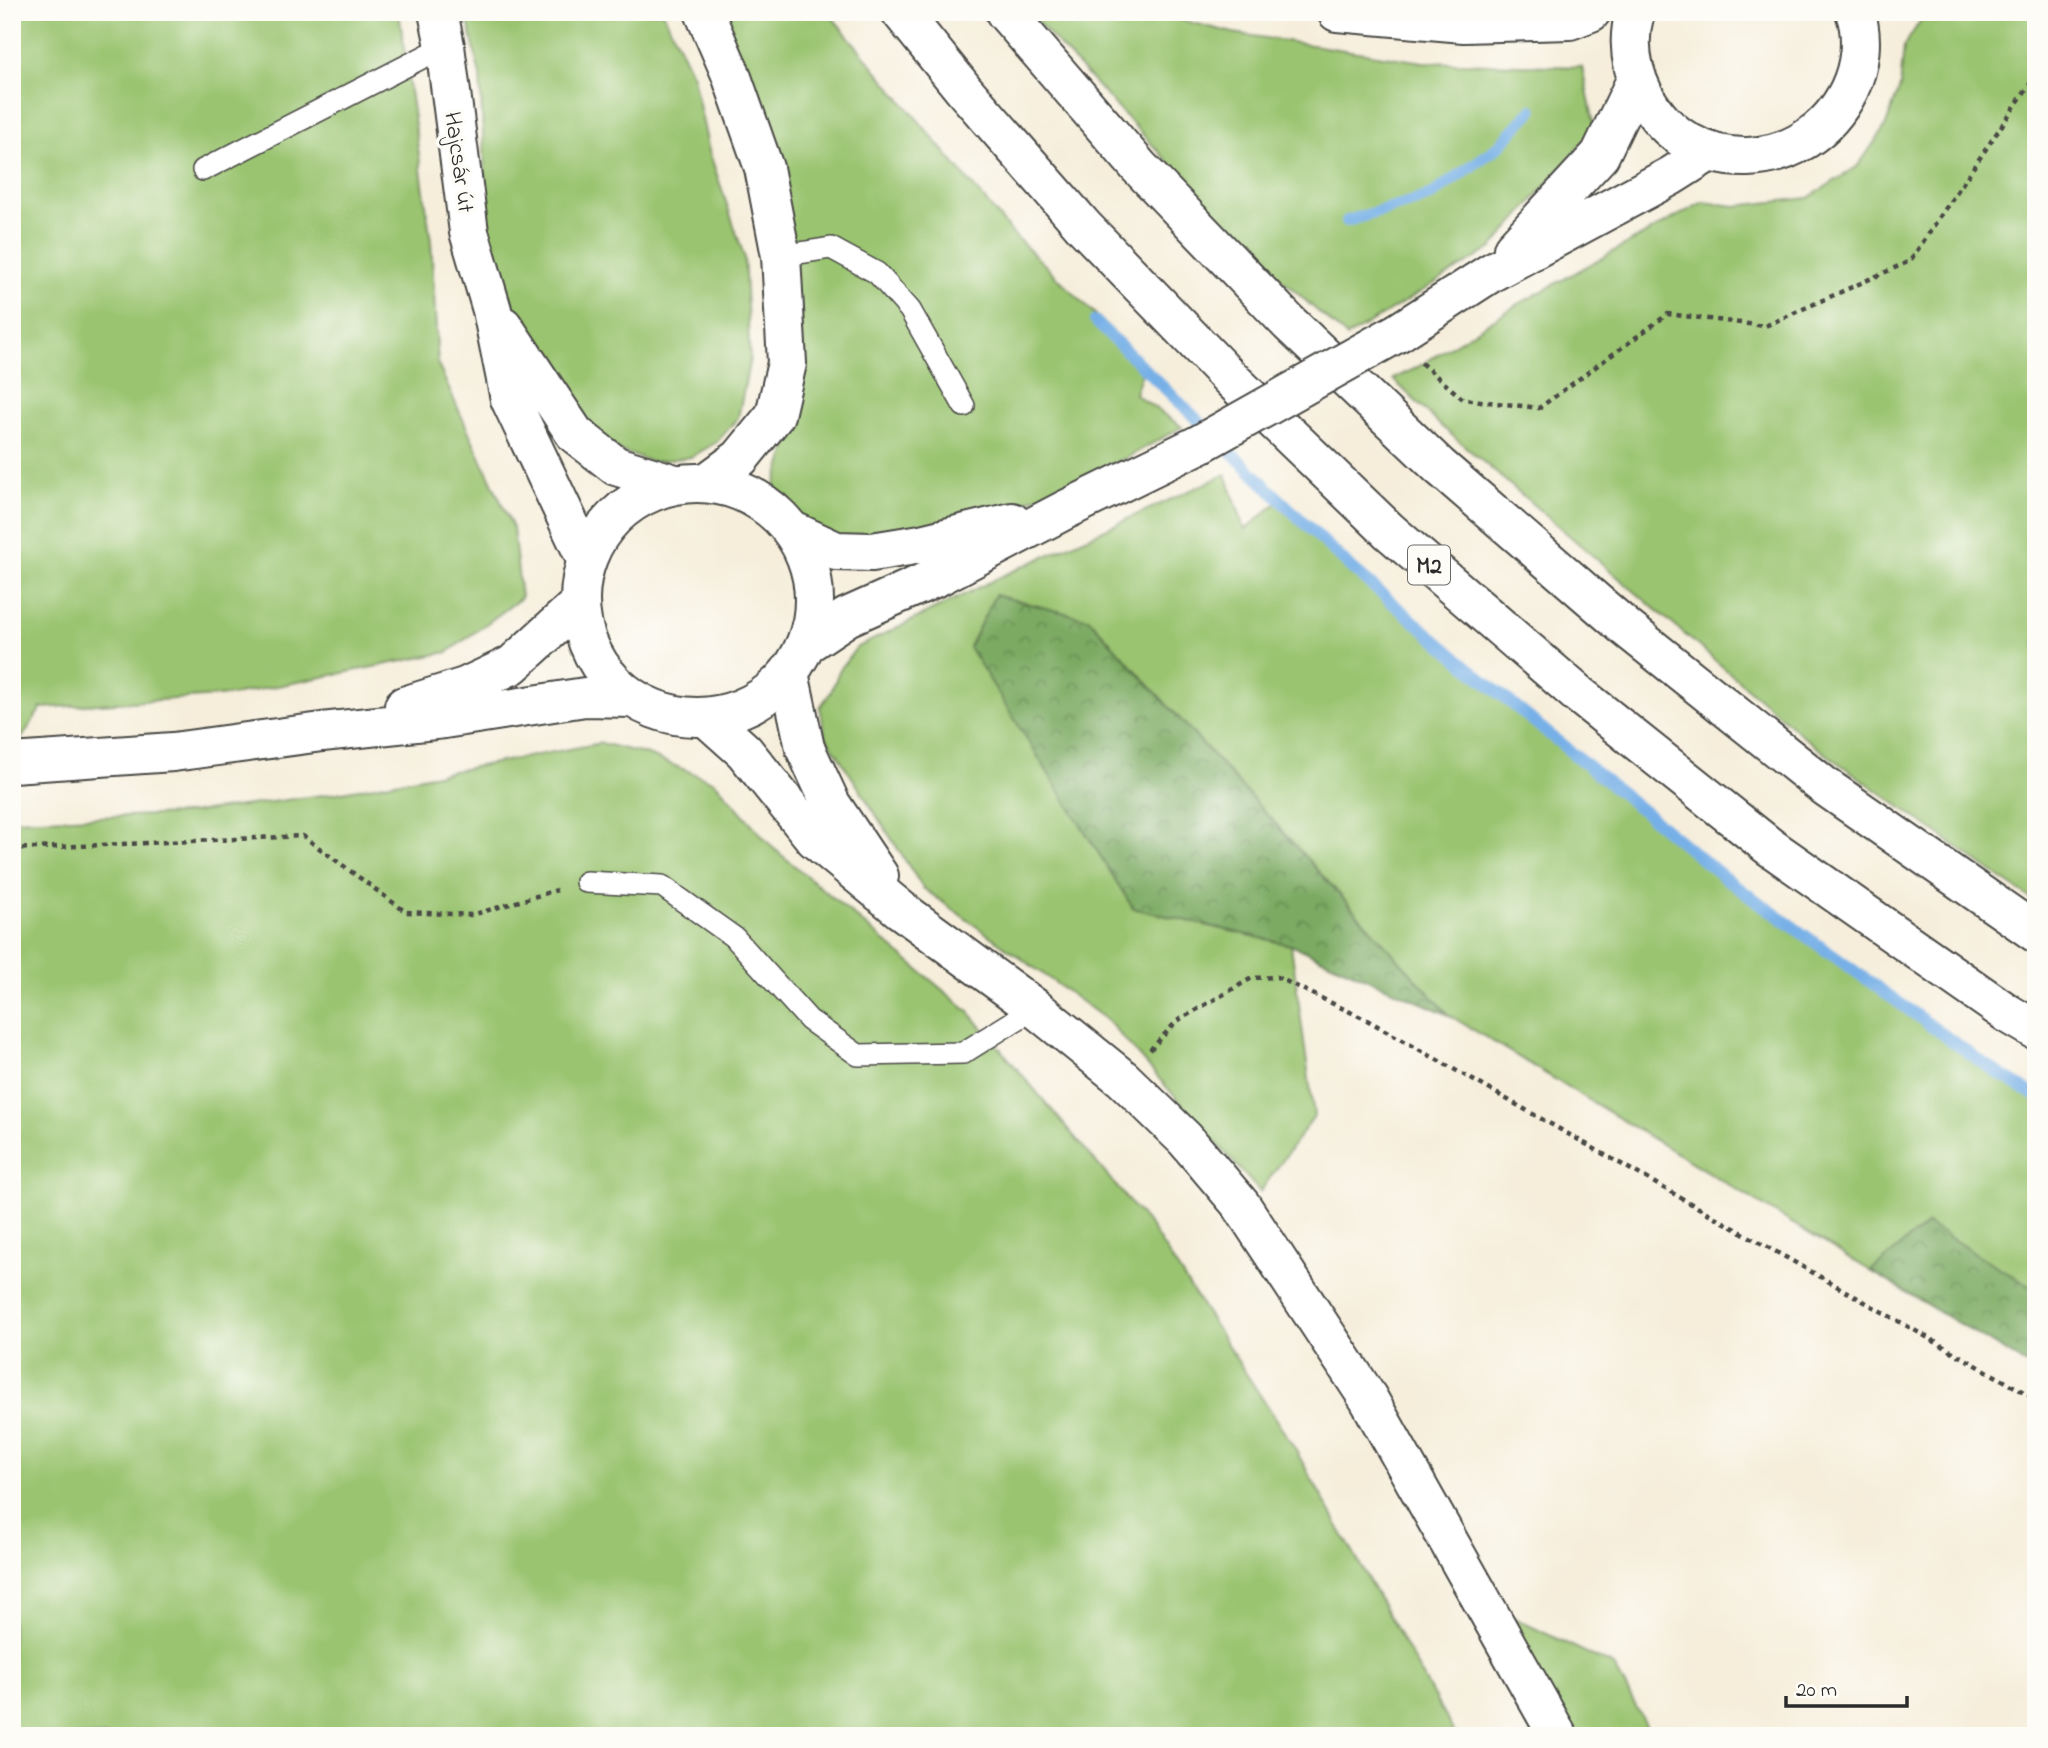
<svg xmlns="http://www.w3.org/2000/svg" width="2048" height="1748" viewBox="0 0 2048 1748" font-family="'Indie Flower',sans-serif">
  <defs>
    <pattern id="forest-crowns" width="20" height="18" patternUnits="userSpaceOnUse" patternTransform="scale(1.75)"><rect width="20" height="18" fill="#7baa62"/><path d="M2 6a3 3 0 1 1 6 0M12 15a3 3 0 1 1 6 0" fill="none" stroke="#658b51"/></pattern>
  </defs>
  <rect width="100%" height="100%" fill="#fdfcf7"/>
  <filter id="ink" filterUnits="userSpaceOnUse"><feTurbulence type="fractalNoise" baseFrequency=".0143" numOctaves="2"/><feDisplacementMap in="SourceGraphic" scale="14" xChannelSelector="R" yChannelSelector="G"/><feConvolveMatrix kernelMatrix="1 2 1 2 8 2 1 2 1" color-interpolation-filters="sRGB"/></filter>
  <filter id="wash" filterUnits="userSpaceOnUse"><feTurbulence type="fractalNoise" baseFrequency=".00686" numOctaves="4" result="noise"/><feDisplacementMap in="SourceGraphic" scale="28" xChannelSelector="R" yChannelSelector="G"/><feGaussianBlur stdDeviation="1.57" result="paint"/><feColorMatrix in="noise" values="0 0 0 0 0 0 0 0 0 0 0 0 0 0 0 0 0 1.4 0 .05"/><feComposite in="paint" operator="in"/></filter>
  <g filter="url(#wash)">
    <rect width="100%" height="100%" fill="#f6eedb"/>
    <path fill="#9ac470" stroke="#62784e" stroke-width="2" d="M12 12H399L431 241 438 365 513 528 521 598 448 652 233 695 41 708 18 744H12Z
      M466 12H663L693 76 709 151 744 256 750 359 738 418 717 442 691 457 652 462 618 450 589 428 517 317 488 232 480 76Z
      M723 12H828L1013 234 1145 363 1135 394 1182 427 1126 458 1051 492 921 538 829 545 781 503 775 485 797 416 804 349Z
      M1028 12H1158L1170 17 1233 33 1423 62 1582 67 1595 128 1492 248 1347 337 1262 262Z
      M1926 12H2036V902L2003 880 1815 746 1439 424 1393 379 1416 368 1515 306 1703 202 1736 206 1808 198 1858 166 1885 127 1900 87 1904 46Z
      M1226 474 1245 530 1279 501 1347 570 1725 884 1991 1072 2036 1100V1290L1927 1224 1871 1271 1449 1015 1089 619 1132 908 1291 945 1314 1116 1260 1192 1107 1020 923 888 825 735 820 707 831 692 839 671 856 648 1000 577Z
      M601 743 648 755 715 782 772 847 969 1012 1150 1226 1295 1449 1456 1736H12V820L183 814 337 793Z
      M1495 1609 1614 1666 1652 1736H1567Z"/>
    <path fill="url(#forest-crowns)" stroke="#536a46" stroke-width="2" d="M995 595 1089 619 1449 1015 1291 945 1133 908 969 647Z
      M1927 1224 2036 1290V1370L1871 1271Z"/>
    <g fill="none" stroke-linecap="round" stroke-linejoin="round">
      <path stroke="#77b0e7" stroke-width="12" d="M1347 221 1430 196 1498 147 1532 110
        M1095 321 1349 566 1483 680 1725 878 1990 1068 2036 1096"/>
    </g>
  </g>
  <g filter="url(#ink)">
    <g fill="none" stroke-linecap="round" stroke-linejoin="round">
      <g stroke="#494845" stroke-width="24">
        <path id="lane" d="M203 170 445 46
          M781 256 831 248 877 273 910 310 964 406
          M586 882 662 886 735 938 809 1020 858 1055 963 1053 1035 1008"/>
      </g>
      <g stroke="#494845" stroke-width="42">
        <path id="street" d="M438 12 445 46 469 232 492 310 510 399 586 559
          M503 326 575 434 616 466 675 484
          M789 673 805 748 831 804 879 876
          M706 717 744 751 815 839 901 910 1035 1008 1123 1079 1185 1139 1241 1205 1368 1398 1558 1736"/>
      </g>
      <g stroke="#494845" stroke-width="42">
        <path id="secondary" d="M1635 12C1627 40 1631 69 1644 95 1689 181 1807 176 1849 90 1860 67 1864 37 1855 12
          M1513 249 1600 155 1636 80
          M1399 332 1492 272 1671 176 1709 152
          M580 600a117 117 0 1 1 234 0a117 117 0 1 1-234 0Z
          M793 531 836 551 872 552 921 544 1012 522
          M805 645 847 617 941 575 1065 510 1200 444
          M404 706 465 687 512 665 579 604
          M12 763 173 752 322 732 444 719 585 697 632 698"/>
      </g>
      <g stroke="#494845" stroke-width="42">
        <path id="highway" d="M704 12 730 72 764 168 781 256 787 363 775 415 740 458 706 483
          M901 12 964 90 1084 227 1231 379 1389 531 1578 694 1770 847 2007 1013 2036 1030
          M1005 12 1139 167 1289 323 1439 466 1625 627 1823 785 2036 933
          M1337 12 1464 23 1570 20 1591 12"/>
      </g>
      <path stroke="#494845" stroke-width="4.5" stroke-dasharray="5 5" stroke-linecap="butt" d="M1421 363 1463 399 1539 408 1668 314 1765 326 1910 261 2036 75
        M12 849 303 836 406 912 472 915 557 890
        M1150 1050 1177 1021 1252 978 1277 977 1367 1020 2036 1399"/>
      <use href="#lane" stroke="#fff" stroke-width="21"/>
      <use href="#street" stroke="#fff" stroke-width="38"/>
      <use href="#secondary" stroke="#fff" stroke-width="38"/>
      <use href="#highway" stroke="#fff" stroke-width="38"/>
      <g stroke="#494845" stroke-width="42" stroke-linecap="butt">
        <path id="secondary-bridge" d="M1200 444 1399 332"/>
      </g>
      <use href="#secondary-bridge" stroke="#fff" stroke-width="38"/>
    </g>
  </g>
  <g text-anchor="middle" stroke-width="7" stroke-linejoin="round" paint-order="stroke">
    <rect fill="#fdfcf7" stroke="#6a6a68" stroke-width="2" x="1408" y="545.5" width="42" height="39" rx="5"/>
    <g font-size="23" font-weight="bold" fill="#2b2b2b">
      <text x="1429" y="573">M2</text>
    </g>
    <g font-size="24" fill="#2b2b2b" stroke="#fdfcf7">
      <text transform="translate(460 162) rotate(82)" y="8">Hajcsár út</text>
    </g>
  </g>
  <rect width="2048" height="1748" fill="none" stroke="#fdfcf7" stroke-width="42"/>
  <path d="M1786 1696v10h121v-10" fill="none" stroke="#2b2b2b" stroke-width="3.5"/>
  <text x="1796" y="1696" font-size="21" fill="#2b2b2b" stroke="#fdfcf7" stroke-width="5" paint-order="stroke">20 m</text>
</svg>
